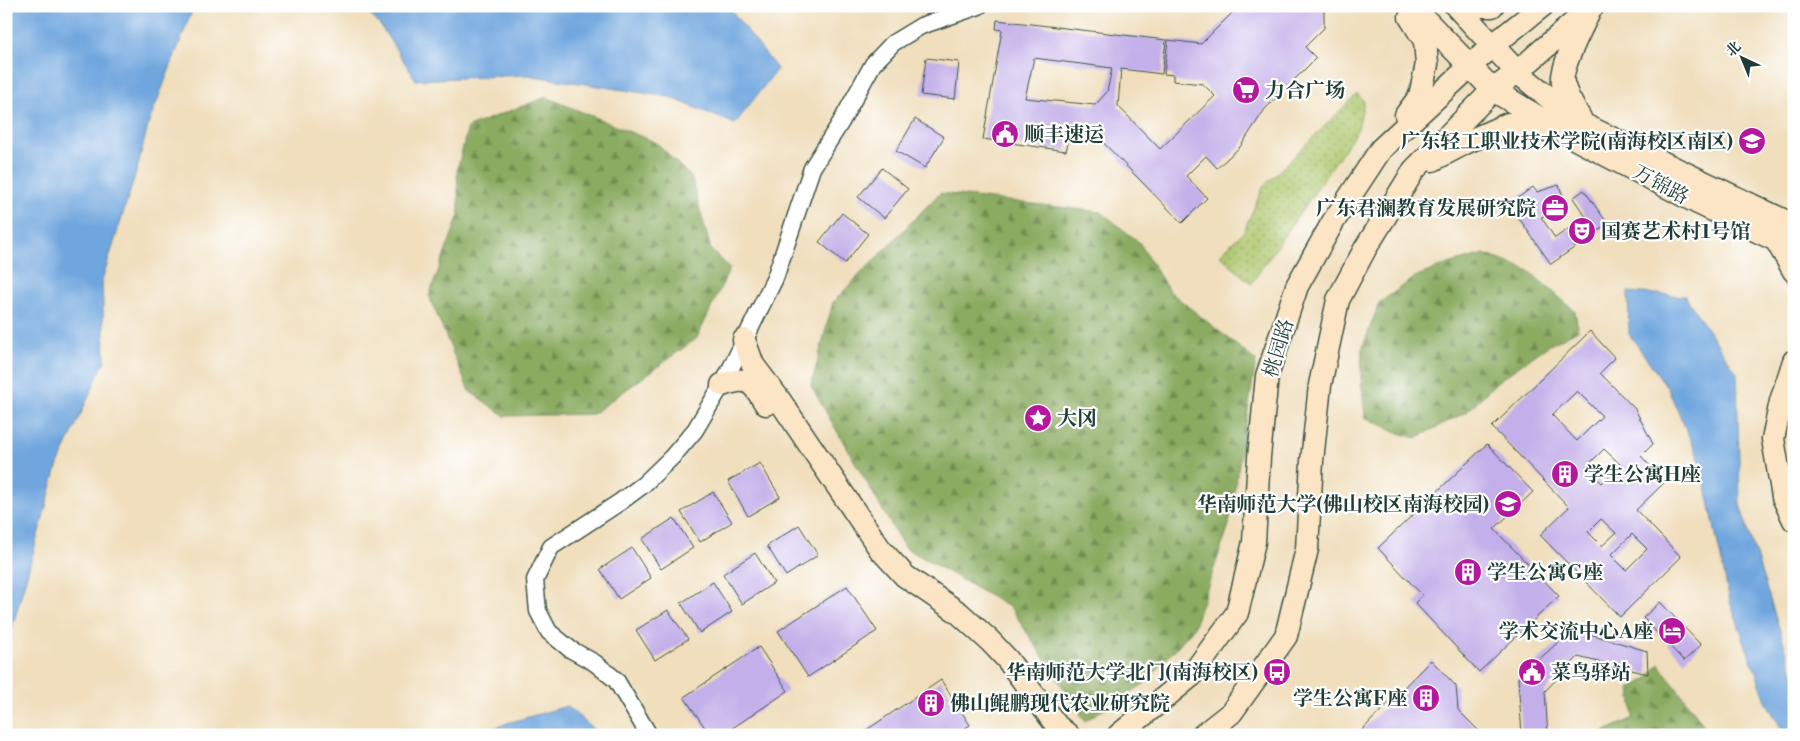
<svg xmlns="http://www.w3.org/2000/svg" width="1800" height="741" viewBox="0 0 1800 741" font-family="'Libre Bodoni','Noto Serif SC',serif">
  <defs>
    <pattern id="grass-dots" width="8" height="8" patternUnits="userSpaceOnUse" patternTransform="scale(1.25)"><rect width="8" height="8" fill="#adc66c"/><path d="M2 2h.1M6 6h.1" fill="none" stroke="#8ca25a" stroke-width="1.8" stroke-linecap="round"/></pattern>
    <pattern id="forest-firs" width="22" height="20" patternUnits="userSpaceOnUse" patternTransform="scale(1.25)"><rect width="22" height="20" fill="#8aab60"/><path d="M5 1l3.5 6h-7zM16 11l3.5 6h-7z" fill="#708c50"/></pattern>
  </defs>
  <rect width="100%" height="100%" fill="#fff"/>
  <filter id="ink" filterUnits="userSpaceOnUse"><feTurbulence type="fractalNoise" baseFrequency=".02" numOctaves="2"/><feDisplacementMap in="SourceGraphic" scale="10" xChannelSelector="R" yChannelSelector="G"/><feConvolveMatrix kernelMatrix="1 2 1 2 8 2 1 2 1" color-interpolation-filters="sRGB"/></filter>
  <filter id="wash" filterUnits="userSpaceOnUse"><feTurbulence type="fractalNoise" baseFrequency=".0096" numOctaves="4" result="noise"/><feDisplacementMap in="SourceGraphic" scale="20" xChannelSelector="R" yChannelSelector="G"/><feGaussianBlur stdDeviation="1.12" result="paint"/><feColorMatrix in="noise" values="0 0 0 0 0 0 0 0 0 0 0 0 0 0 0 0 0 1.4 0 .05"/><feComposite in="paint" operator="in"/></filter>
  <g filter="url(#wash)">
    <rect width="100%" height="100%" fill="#f0debc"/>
    <path fill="url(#grass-dots)" stroke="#668250" d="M1357 94 1364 101 1358 129 1251 284 1220 255 1244 231 1263 187Z"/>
    <path fill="url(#forest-firs)" stroke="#54744a" d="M546 97 657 143 691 177 711 250 730 268 697 338 593 414 505 416 469 391 429 296 459 215 457 170 468 127Z
      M940 193 1101 212 1139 242 1169 291 1256 361 1229 525 1193 629 1144 684 1085 721 1011 608 904 547 811 386 833 302Z
      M1484 254 1528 270 1575 311 1578 330 1548 346 1498 381 1468 411 1416 438 1399 433 1365 417 1361 377 1362 349 1379 303 1417 276 1448 264Z
      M1659 664 1711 735H1596L1634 718 1630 688 1647 679Z"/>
    <path fill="#70a6de" stroke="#487289" d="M9 6H194L149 122 137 169 102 281 105 360 57 467 6 650V13Z
      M362 6H728L777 69 735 124 669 97 527 75 416 80 380 25Z
      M1628 292 1685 296 1737 373 1740 505 1794 675V735H1785L1767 703 1730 602 1701 463 1667 387 1629 334Z
      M567 706 600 735H480L507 723Z"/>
    <g id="blocks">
      <path fill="#c3afe9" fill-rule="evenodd" d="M1239 6H1324V28L1305 47 1316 58 1265 109 1240 147 1217 168 1206 156 1186 176 1207 198 1182 223 1092 131H1071L1066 151 983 139 1002 30 996 29 997 20 1166 40 1162 74 1121 69 1118 106 1160 149 1215 96 1203 84 1173 81V75L1164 74 1168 40 1201 44ZM1034 58 1112 68 1107 92 1095 105 1025 98Z
        M926 58 959 62 955 99 921 95Z
        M915 119 944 137 925 168 896 151Z
        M882 168 908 189 884 218 858 197Z
        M1559 185 1564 200 1557 202 1560 211 1541 217 1555 238 1586 217 1573 198 1584 190 1608 224 1551 264 1509 204 1533 187 1537 192Z
        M842 213 868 234 845 263 819 242Z
        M1590 331 1615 358 1600 373 1635 409 1653 444 1641 456 1665 482 1636 510 1681 557 1620 617 1540 535 1569 507 1492 427ZM1577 391 1602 416 1577 441 1552 415ZM1604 449 1621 465 1602 483 1586 467ZM1601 519 1616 533 1602 546 1588 532ZM1632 534 1647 549 1626 570 1611 555Z
        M1487 444 1533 492 1494 529 1559 596 1479 672 1415 603 1422 595 1378 548Z
        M760 463 780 497 748 516 728 481Z
        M713 492 732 522 700 542 681 512Z
        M674 518 693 548 661 569 642 539Z
        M799 525 818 555 786 576 767 546Z
        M632 548 651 578 619 599 600 569Z
        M755 553 774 583 742 604 723 574Z
        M713 582 732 612 700 633 681 603Z
        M847 586 877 631 808 677 778 631Z
        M1660 602 1701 645 1684 661 1643 618Z
        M668 610 688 639 655 660 636 630Z
        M1573 629 1647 651 1648 674 1578 657 1545 691 1548 735H1522L1518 678Z
        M759 647 788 691 722 735H710L684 697Z
        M1431 660 1456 686 1458 710 1483 735H1357Z
        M941 680 970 725 955 735H859Z"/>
    </g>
  </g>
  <g filter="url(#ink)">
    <use href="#blocks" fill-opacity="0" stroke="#3e5548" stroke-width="1"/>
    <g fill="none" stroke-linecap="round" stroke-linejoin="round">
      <g stroke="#3e5548" stroke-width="19">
        <path id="street" d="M649 735 616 680 595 663 570 649 549 632 538 611 535 580 551 547 620 502 643 485 672 457 695 430 726 378 775 278 812 168 841 122 873 64 893 43 921 26 979 6"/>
      </g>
      <g stroke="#3e5548" stroke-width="25">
        <path id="secondary" d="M1412 6 1493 90 1568 135 1698 203 1776 240 1794 271
          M1456 6 1517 72 1582 124 1791 224 1794 229
          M1480 6H1492
          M1406 115 1420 96 1427 64 1425 41 1410 17
          M1580 118C1573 107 1566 96 1563 83 1560 68 1581 29 1588 14
          M1433 160 1467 142 1508 124 1552 131
          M744 340 753 365 778 398 880 549 905 576 959 613 990 641 1007 659 1057 726 1068 735
          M1794 361 1781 401 1773 439 1783 497 1794 520
          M722 385C750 376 751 381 766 404
          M1119 735 1192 675 1237 613 1254 542 1259 457 1267 376 1297 286 1333 222 1381 149 1492 46 1542 6
          M1203 735 1231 713 1286 636 1307 549 1312 461 1320 385 1338 300 1365 249 1414 170 1493 90 1517 72 1593 6"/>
      </g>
      <use href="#street" stroke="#fff" stroke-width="16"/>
      <use href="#secondary" stroke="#fce5c4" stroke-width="22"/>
    </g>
  </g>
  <defs>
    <g id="supermarket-disc" transform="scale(1.4375)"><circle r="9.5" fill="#b5179e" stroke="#fff"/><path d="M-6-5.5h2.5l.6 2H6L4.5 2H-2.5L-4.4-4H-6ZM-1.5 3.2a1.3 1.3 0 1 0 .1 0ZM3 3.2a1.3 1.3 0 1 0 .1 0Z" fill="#fff"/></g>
    <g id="civic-disc" transform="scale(1.4375)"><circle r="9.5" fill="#b5179e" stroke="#fff"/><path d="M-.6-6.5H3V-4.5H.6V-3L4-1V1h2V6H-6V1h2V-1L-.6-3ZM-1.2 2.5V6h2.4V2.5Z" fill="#fff"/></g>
    <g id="university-disc" transform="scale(1.4375)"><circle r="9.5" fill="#b5179e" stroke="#fff"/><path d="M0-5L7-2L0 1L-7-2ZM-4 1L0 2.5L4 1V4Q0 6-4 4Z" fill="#fff"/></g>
    <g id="office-disc" transform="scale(1.4375)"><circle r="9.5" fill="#b5179e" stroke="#fff"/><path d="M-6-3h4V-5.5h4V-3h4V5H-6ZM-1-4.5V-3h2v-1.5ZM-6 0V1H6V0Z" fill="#fff"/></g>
    <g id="theatre-disc" transform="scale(1.4375)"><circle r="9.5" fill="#b5179e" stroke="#fff"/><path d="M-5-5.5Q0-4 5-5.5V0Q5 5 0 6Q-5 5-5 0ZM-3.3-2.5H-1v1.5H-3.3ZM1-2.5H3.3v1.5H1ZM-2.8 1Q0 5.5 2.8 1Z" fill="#fff"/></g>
    <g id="sight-disc" transform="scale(1.4375)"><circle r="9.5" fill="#b5179e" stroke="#fff"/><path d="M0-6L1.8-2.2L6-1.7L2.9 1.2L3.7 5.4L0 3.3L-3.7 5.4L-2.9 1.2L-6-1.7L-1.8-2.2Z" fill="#fff"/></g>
    <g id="building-disc" transform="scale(1.4375)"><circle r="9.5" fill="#b5179e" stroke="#fff"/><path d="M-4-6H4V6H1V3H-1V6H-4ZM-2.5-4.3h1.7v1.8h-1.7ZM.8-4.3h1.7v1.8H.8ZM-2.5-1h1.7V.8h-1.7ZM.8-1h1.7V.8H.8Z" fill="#fff"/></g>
    <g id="hotel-disc" transform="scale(1.4375)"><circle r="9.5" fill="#b5179e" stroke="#fff"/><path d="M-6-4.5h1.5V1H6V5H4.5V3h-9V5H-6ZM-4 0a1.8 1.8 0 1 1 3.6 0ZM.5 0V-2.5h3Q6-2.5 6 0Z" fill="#fff"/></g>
    <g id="bus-disc" transform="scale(1.4375)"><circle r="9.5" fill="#b5179e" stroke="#fff"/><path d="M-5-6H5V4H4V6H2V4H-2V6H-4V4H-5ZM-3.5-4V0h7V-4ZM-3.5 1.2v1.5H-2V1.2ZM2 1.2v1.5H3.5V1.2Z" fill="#fff"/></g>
  </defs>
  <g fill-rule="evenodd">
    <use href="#supermarket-disc" x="1246" y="90"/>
    <use href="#civic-disc" x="1005" y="134"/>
    <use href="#university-disc" x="1752" y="141"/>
    <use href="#office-disc" x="1555" y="208"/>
    <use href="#theatre-disc" x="1582" y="231"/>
    <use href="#sight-disc" x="1038" y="418"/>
    <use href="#building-disc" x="1565" y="474"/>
    <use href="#university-disc" x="1508" y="504"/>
    <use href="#building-disc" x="1468" y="572"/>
    <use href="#hotel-disc" x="1672" y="631"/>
    <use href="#bus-disc" x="1277" y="672"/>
    <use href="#civic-disc" x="1532" y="672"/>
    <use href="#building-disc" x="1426" y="698"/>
    <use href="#building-disc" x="931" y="703"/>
  </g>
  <g text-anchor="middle" stroke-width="4.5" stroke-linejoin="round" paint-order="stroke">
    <g font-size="20" font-weight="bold" fill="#1f3d34" stroke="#fff" text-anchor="start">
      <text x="1265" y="97">力合广场</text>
      <text x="1024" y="141">顺丰速运</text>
      <text x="1733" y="148" text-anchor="end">广东轻工职业技术学院(南海校区南区)</text>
      <text x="1536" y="215" text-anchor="end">广东君澜教育发展研究院</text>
      <text x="1601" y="238">国赛艺术村1号馆</text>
      <text x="1057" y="425">大冈</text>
      <text x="1584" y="481">学生公寓H座</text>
      <text x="1489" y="511" text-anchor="end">华南师范大学(佛山校区南海校园)</text>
      <text x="1487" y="579">学生公寓G座</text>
      <text x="1653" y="638" text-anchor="end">学术交流中心A座</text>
      <text x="1258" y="679" text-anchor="end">华南师范大学北门(南海校区)</text>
      <text x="1551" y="679">菜鸟驿站</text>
      <text x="1407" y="705" text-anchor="end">学生公寓F座</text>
      <text x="950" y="710">佛山鲲鹏现代农业研究院</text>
    </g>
    <g font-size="20" fill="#1f3d34" stroke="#fff">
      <text transform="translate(1661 184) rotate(28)" y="7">万锦路</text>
      <text transform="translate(1278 348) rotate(-73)" y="7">桃园路</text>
    </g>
  </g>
  <rect width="1800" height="741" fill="none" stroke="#fff" stroke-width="25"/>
  <g transform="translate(1742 58) rotate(316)" stroke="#ffffff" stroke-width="4" paint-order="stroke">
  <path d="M0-4L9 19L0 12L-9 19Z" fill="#1f3d34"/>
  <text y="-8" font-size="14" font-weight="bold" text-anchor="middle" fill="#1f3d34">北</text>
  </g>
</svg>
